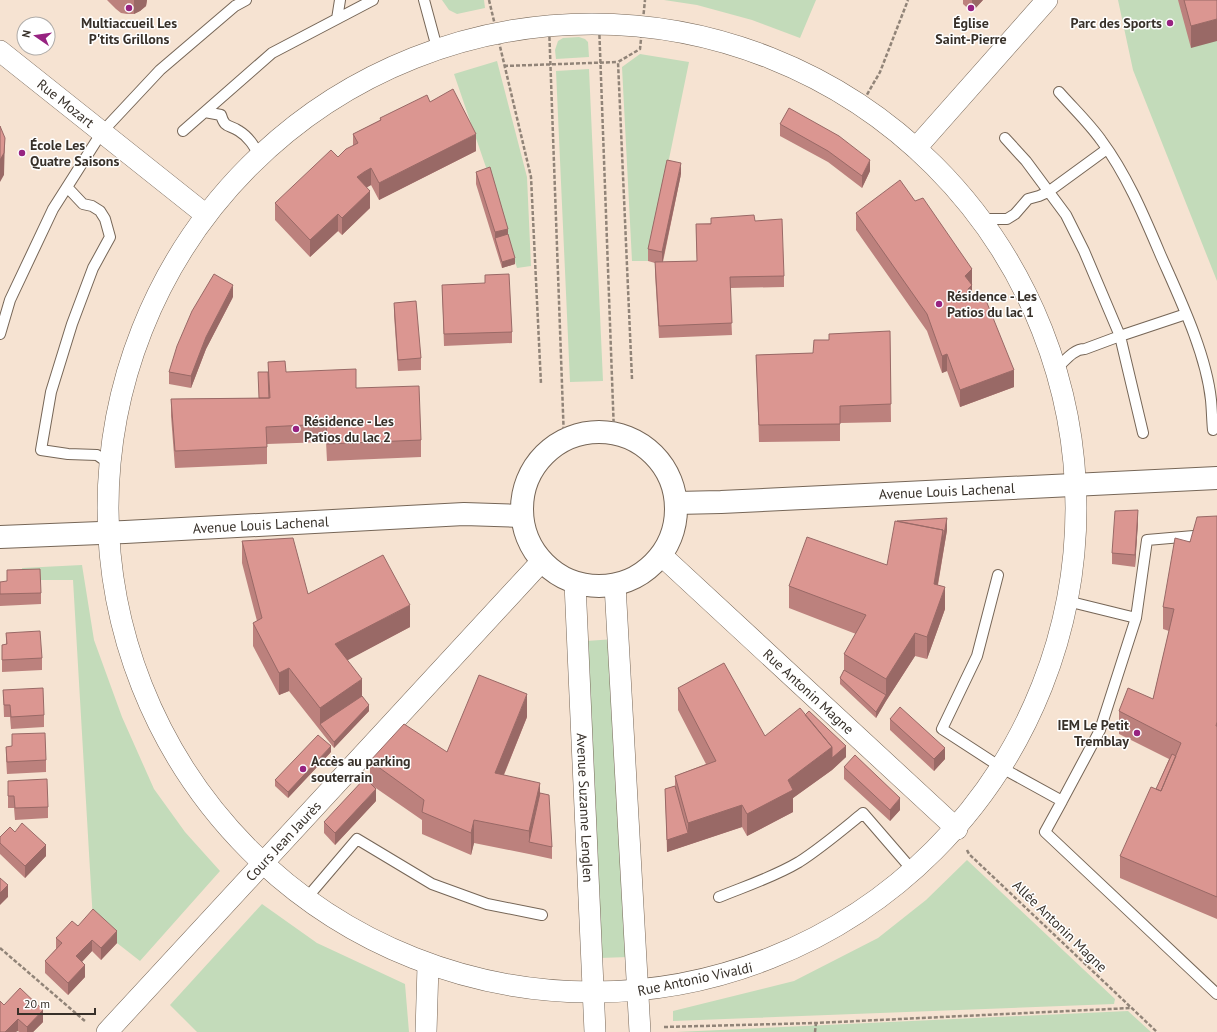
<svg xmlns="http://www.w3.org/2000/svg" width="1217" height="1032" viewBox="0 0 1217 1032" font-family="'PT Sans',sans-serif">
  <rect width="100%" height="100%" fill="#f6e3d2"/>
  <path fill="#c3dbba" d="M442 0H484L485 8 457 14 449 10Z
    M664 0H816L800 38 752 20 697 5Z
    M1118 0H1217V281L1133 70Z
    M579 37 585 39 588 42 589 57 556 59 555 50 558 41 563 38Z
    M640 54 689 62 648 261H632L622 67Z
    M497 61 527 177 531 266 517 268 490 179 454 74Z
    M589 69 603 381 570 382 556 71Z
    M82 565 94 640 122 717 154 789 185 832 220 871 140 961 117 943 93 921 73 580H24L22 568Z
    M615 639 629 957 599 958 586 641Z
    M967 860 1115 999 1114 1004 673 1021V1011L794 981 878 938 926 900Z
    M262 904 317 943 405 984 409 1032H197L170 1005Z
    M1128 1011 1151 1032H676Z"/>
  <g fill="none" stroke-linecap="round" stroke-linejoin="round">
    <g stroke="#766657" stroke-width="12">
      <path id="service" d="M424 0 437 48
        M337 19 340 0
        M1059 92C1073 108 1089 123 1101 140 1127 175 1144 216 1161 256 1180 299 1206 353 1211 400 1212 410 1212 420 1213 430
        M205 112 221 115C225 129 229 124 239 131 249 137 254 146 259 155
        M183 131 272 53 373 0
        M1005 138 1026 161 1066 215 1084 251 1120 336 1143 433
        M67 187 83 204 92 206 100 211 105 219 110 237 93 268 72 324 51 392 41 450 68 454 97 455 110 464
        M982 219H1007L1015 214 1028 199 1039 196 1048 192 1107 149
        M0 334 10 300 53 209 102 132 160 70 235 6 246 0
        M1057 368C1065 361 1073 349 1085 349L1120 336 1186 314
        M998 575 977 656 942 729 1002 768 1062 801 1100 730 1136 618 1067 601
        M1136 618 1147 540 1217 534
        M1062 801 1045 832 1217 994
        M719 897C746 886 774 877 799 862 821 848 842 830 863 813L914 872
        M305 900 357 839 432 884 487 904 542 915"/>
    </g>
    <g stroke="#766657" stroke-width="22">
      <g id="minor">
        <circle cx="592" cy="508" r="484"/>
        <path id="s1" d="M0 51 206 215"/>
        <path d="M916 148 1047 0"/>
        <path id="s2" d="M661 555 957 829"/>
        <path id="s3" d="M575 583 595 1032"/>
        <path d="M615 585 640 1032"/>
        <path id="s4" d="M107 1032 541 562"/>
        <path d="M426 1032 428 966"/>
      </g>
    </g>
    <g stroke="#766657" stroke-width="24">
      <g id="tertiary">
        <circle cx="599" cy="509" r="77"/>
        <path id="s5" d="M676 503 721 502 1217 478"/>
        <path id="s6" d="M0 537 125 532 464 514 521 516"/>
      </g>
    </g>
    <path stroke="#918478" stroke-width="2.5" stroke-dasharray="4 2" stroke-linecap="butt" d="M489 0 531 177 541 384
      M599 23 614 433
      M549 25 564 440
      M504 66 618 62
      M861 105 880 72 908 0
      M632 379 618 62 640 49 645 0
      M967 850 969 854 1157 1032
      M0 948 86 1022
      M664 1027 816 1023 1131 1008
      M815 1032 816 1023"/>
    <use href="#service" stroke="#fff" stroke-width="10"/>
    <use href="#minor" stroke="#fff" stroke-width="21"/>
    <use href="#tertiary" stroke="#fff" stroke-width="22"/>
  </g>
  <path fill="#bc817d" d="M107 0H147L146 6 140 11 134 14H127L121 13 116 9Z
    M963 0H983L972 12 963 4Z
    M1178 0H1217L1191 48Z
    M430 102 476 151 379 200 371 185 367 187 370 208 342 235 338 231 310 257 275 220V203L353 146V134L380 120V118Z
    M780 124 870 171 862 188 828 162 780 136Z
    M476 172 508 229V234L515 264 502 268 476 184Z
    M681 174 663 262 697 261 696 224 755 221 784 276V287L730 288 732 335 659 338 655 274V263L648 261V249Z
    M915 201 972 269V298L1014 387 960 407 947 371 942 373 927 331 856 230V213Z
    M442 285 512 332V343L444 346Z
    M233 297 206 349 191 388 169 384V372Z
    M394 303 421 358V370L398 371 394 315Z
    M890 331 891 422 840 423V441L759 442 756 355 813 353 829 340Z
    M268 362 286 372 356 388 421 440V457L327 461 326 442 267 444V464L175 468 171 416V399L259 398 268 372Z
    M1217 516V919L1120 878V856L1156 789 1169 759 1119 734V711L1153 699 1169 631 1163 629V607L1190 542Z
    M1138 522 1135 567 1112 564V553Z
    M947 530 938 585 945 609 927 659 915 656 886 701 876 718 840 684V678L844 670V654L856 634 789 608V586L887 565Z
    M242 541 308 594 410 627 347 660 362 696 369 711 334 748 289 691 279 695 253 646V623L257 621 242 563Z
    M0 582 41 593V604L0 606Z
    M6 633 42 658V670L2 672V645L6 644Z
    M678 688 765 736 805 715 846 757 832 770 793 798V812L747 836 742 827 667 852 665 789 675 786V776L706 764 678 710Z
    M3 690 44 715V727L11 729 10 717H4Z
    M527 717 504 775 540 793 552 847V859L529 854 474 843 471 855 422 834V820L370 784V761L447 752Z
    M890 719 945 759 934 771 890 730Z
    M12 734 46 760V772L7 774 6 758V747L12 746Z
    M331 752 288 798 275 786V780Z
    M844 767 900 810 890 821 844 779Z
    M8 781 48 807V818L15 820 14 808H8Z
    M376 801 335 845 324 833V822Z
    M0 837 46 856 25 878 0 854Z
    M78 926 117 943 101 960 92 951 82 962 85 977 68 995 45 973V961L56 949V938Z
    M4 1005 43 1022 33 1032H19L18 1031Z"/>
  <path fill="#996966" d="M134 0H147L146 6 140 11 134 14Z
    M972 0H983L972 12Z
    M1217 19V41L1191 48V26Z
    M476 134V151L379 200V183Z
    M5 138 4 175 0 182V160Z
    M870 160V171L862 188V176Z
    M681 163V174L662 264V252Z
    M371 168V185L364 189 357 177 364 172Z
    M370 191V208L342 235V218Z
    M338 214V231L310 257V240Z
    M508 229V240L495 238V232Z
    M515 258V264L502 268V262Z
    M972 269V302L965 276Z
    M233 285V297L206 349 191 388V376L206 337Z
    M947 354V371L942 373V356Z
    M1014 370V387L960 407V390Z
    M1138 510V522L1135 567V555Z
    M947 518V530L934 606V584L943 530Z
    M945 587V609L927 659V637Z
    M410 605V627L335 667V644Z
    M915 633V656L886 701 876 718V712L886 695V679Z
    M289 668V691L279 695V673Z
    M362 679V702L320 724V708Z
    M527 694V717L495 796V773Z
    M369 705V711L334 748V742Z
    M331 746V752L288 798V792Z
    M846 746V757L832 770 793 798V812L747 836V814L788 780 832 747Z
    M945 748V759L934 771V759Z
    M540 783V805L529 842V854V831Z
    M376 789V801L335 845V833Z
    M900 798V810L890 821V810Z
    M742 805V827L667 852V840L688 833V823Z
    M474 820V843L471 855V833Z
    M46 845V856L25 878V866Z
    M8 885V897L0 905V893Z
    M117 931V943L101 960V948Z
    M92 940V951L76 968V956Z
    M85 965V977L68 995V983Z
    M43 1010V1022L33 1032H27V1027Z
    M18 1019V1031L16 1032H5Z"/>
  <path fill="#db9691" stroke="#996966" d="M1184 0H1217V19L1191 26Z
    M453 89 476 134 379 183 371 168 364 172 357 177 370 191 342 218 338 214 310 240 275 203 331 150 338 157 346 149 358 143 353 134 381 120 380 118 427 95 430 102Z
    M789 108 839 136 870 160 862 176 828 151 780 124Z
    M0 126 5 138 4 153 0 160Z
    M667 160 681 163 662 252 648 249Z
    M490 167 508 229 495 232 476 172Z
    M900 180 915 201 923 198 972 269 965 276 972 285 968 289 972 298 983 293 1014 370 960 390 947 354 942 356 927 314 856 213Z
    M754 215 755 221 782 219 784 276 730 277 732 323 659 326 655 262 697 261 696 224H711V218Z
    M508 234 515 258 502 262 495 238Z
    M214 274 233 285 206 337 191 376 169 372 177 346 192 311Z
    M509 274 512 332 444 334 442 285 485 283V275Z
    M416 301 421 358 398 360 394 303Z
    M890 331 891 404 840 406V424L759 425 756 355 813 353 814 340H829V334Z
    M285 361 286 372 356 369V388L419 386 421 440 327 444 326 424 266 427 267 447 175 451 171 399 270 398 268 362Z
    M258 372H268L269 398H259Z
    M1138 510 1135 555 1112 553 1115 511Z
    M1217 516V722L1216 726H1217V897L1120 856 1151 787 1161 791 1181 743 1119 711 1128 688 1153 699 1174 609 1163 607 1175 538 1190 542 1197 517Z
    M947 518 943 540V530L897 521Z
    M895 521 943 530 934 584 945 587 927 637 915 633 886 679 844 654 866 615 789 586 807 537 887 565Z
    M293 538 308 594 383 555 410 605 335 644 362 679 320 708 289 668 279 673 253 623 262 618 242 541Z
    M40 569 41 593 0 594V582L7 581V570Z
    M40 631 42 658 2 660V645L7 644 6 633Z
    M724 663 765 736 800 708 832 747 788 780 793 790 747 814 742 805 688 823 675 776 716 761 678 688Z
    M844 670 886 695 876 712 840 678Z
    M479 675 527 694 495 773 540 783 529 831 474 820 471 833 422 812 424 800 370 761 404 724 447 752Z
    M43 688 44 715 11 717 10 705H4L3 690Z
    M362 696 369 705 334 742 320 724Z
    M900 707 945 748 934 759 890 719Z
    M809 711 846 746 832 758V747L805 715Z
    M45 733 46 760 7 762 6 747 12 746V734Z
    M318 735 331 746 288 792 275 780Z
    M1172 754 1176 756 1161 791 1156 789Z
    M855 755 900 798 890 810 844 767Z
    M365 778 376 789 335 833 324 822Z
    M47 779 48 807 15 808 14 796H8V781Z
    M675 786 688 833 667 840 665 789Z
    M540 793 549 795 552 847 529 842Z
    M22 823 46 845 25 866 0 843V837L10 827 15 832Z
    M0 878 8 885 0 893Z
    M93 909 117 931 101 948 92 940 76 956 85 965 68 983 45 961 62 943 56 938 72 921 78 926Z
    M20 988 43 1010 27 1027 18 1019 5 1032H0V1001L4 1005Z"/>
  <g fill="#972381" stroke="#fff" stroke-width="1.5">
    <circle cx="129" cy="8" r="4"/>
    <circle cx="971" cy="8" r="4"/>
    <circle cx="1170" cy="23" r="4"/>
    <circle cx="22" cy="153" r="4"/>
    <circle cx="939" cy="304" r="4"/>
    <circle cx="296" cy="429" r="4"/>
    <circle cx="1137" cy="733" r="4"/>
    <circle cx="303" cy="769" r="4"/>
  </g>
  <g text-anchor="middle" stroke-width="3" stroke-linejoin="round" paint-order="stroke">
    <g font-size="14" font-weight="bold" fill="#373029" stroke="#fff" text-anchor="start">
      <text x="129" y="28" text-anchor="middle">Multiaccueil Les<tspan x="129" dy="16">P'tits Grillons</tspan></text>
      <text x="971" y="28" text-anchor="middle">Église<tspan x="971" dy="16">Saint-Pierre</tspan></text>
      <text x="1162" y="28" text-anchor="end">Parc des Sports</text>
      <text x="30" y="150">École Les<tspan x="30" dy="16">Quatre Saisons</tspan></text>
      <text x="947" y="301">Résidence - Les<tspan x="947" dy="16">Patios du lac 1</tspan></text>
      <text x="304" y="426">Résidence - Les<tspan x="304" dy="16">Patios du lac 2</tspan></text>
      <text x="1129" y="730" text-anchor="end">IEM Le Petit<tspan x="1129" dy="16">Tremblay</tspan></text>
      <text x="311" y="766">Accès au parking<tspan x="311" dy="16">souterrain</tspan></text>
    </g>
    <g font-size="14" fill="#373029" stroke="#fff">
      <text dy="5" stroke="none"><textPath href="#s1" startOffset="84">Rue Mozart</textPath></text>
      <text dy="5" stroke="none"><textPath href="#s5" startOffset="271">Avenue Louis Lachenal</textPath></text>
      <text dy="5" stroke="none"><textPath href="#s6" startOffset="261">Avenue Louis Lachenal</textPath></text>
      <text dy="5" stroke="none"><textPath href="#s2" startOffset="201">Rue Antonin Magne</textPath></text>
      <text dy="5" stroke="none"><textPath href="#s3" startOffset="225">Avenue Suzanne Lenglen</textPath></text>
      <text dy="5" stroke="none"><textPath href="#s4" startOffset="260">Cours Jean Jaurès</textPath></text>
      <text transform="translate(1060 926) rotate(44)" y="5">Allée Antonin Magne</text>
      <text transform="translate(695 979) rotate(-12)" y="5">Rue Antonio Vivaldi</text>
    </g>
  </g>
  <g transform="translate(36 36) rotate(283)"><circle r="19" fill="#ffffff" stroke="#afaca9"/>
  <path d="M0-3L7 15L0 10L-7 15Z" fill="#972381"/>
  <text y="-6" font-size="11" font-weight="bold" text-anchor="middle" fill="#373029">N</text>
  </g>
  <path d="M18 1008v6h77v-6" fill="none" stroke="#373029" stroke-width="2"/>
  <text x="24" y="1008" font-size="12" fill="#373029" stroke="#ffffff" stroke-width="3" paint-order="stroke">20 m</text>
</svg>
